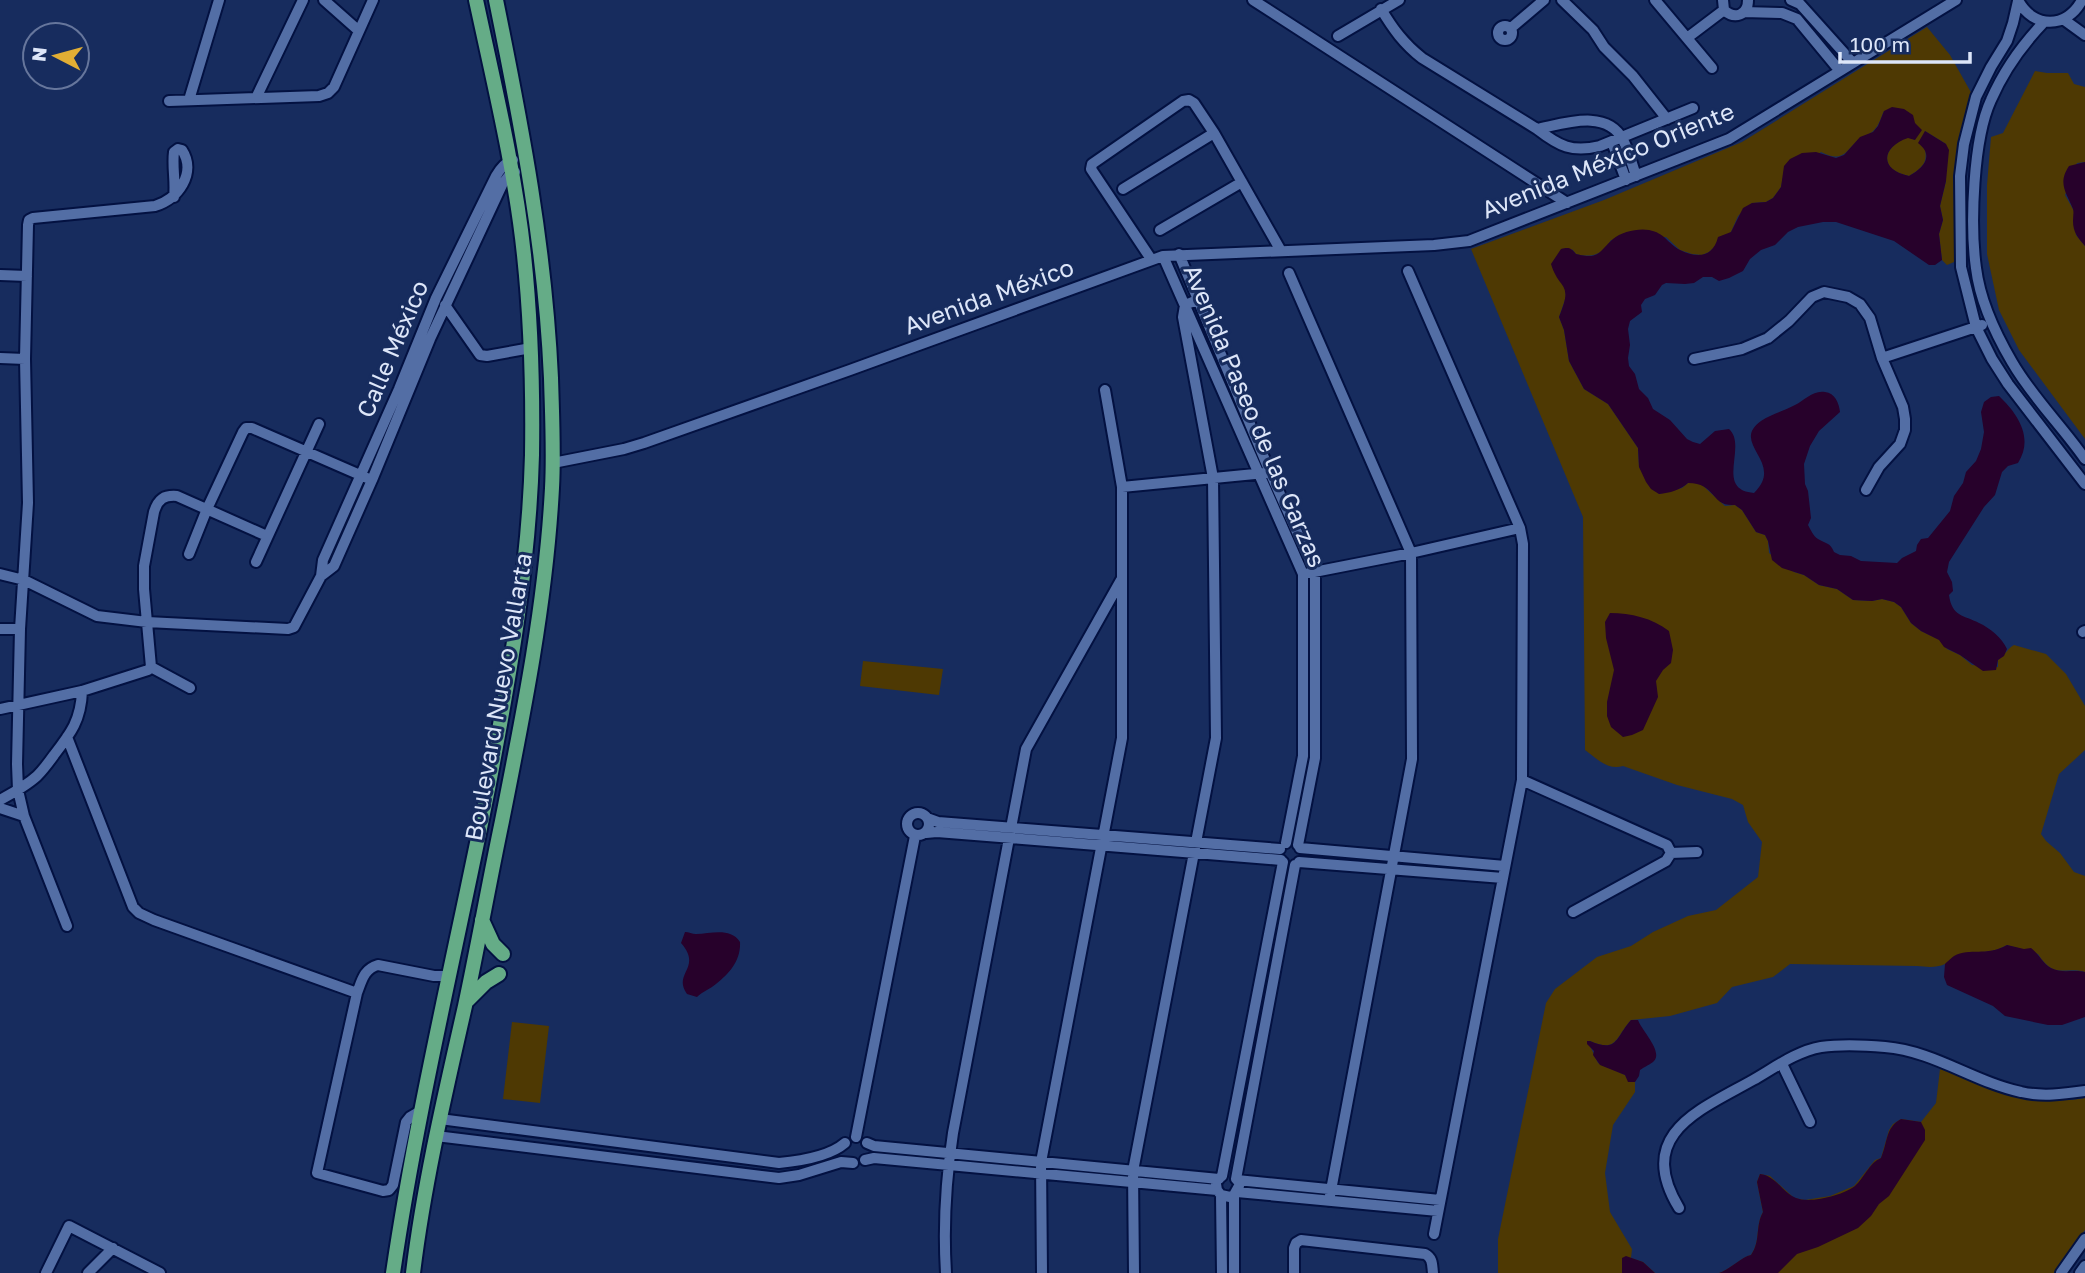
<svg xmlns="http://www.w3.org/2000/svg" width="2085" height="1273" viewBox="0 0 2085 1273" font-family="'Golos Text',sans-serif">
  <rect width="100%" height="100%" fill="#172c5e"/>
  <path fill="#4e3903" d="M1927 27 1950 55 1973 96 1959 143 1955 200 1954 262 1947 265 1942 260 1939 234 1943 220 1940 206 1946 181V144L1925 131C1922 155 1935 161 1909 176 1878 170 1882 147 1908 137L1915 140 1884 111C1880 120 1878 129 1869 134 1866 136 1861 137 1859 139 1845 152 1843 163 1821 152L1783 178 1781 187 1773 198 1766 202 1752 203 1738 216 1731 232 1709 252 1702 255 1692 254 1680 250 1666 237 1611 240C1603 255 1591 258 1576 254L1572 249 1565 286 1566 297 1559 317 1564 330 1569 361 1584 389 1608 404 1638 448 1639 467 1659 494 1682 488 1688 483H1700L1725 506 1735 505 1742 510 1756 532 1765 535 1768 541 1769 553 1794 572 1804 575 1819 585 1837 589 1853 600 1872 601 1882 599 1894 602 1901 607 1911 623 1921 631 1940 640 1947 649 1960 655 1972 665 1998 667V660C2005 655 2007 649 2014 645L2046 654 2066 674 2085 706V750L2059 774 2041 834 2046 841 2060 853 2074 872 2085 876V972C2063 966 2055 980 2038 954L2007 945C1988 956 1978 949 1959 955 1953 956 1950 961 1945 964 1936 968 1927 967 1917 966L1790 964 1773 977 1732 987 1717 1003 1670 1016 1631 1020C1615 1038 1617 1053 1590 1041V1046L1598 1063 1625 1075 1629 1082H1635V1092L1613 1125 1605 1173 1610 1212 1632 1249 1631 1258 1643 1262 1655 1273H1498V1239L1546 1003 1555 989 1597 957 1631 946 1653 932 1688 916 1716 910 1758 877 1762 842 1748 822 1743 805 1732 799 1677 785 1623 766C1608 771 1596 758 1585 750L1583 517 1471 249 1604 200 1742 142Z
    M2035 71 2047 73H2068L2074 84 2085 87V162L2077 163 2065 195 2074 211 2076 235 2085 246V439L2019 350 1999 310 1987 254V185L1991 137 2003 133Z
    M863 661 943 669 939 695 860 686Z
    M512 1022 549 1026 540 1103 503 1099Z
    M1940 1069C1988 1086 2034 1107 2085 1098V1230L2054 1273H1719C1731 1269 1742 1257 1751 1255 1761 1241 1755 1226 1763 1212L1757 1182 1760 1174 1770 1176 1794 1198 1805 1200 1830 1196 1854 1186 1875 1160 1881 1158 1889 1130 1893 1124 1901 1119 1921 1122 1936 1103Z"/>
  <path fill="#27012b" d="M1892 107 1904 109 1913 115 1915 123 1922 130 1915 140 1908 138C1881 147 1879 170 1909 176 1923 168 1935 156 1918 143L1925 131 1946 144 1949 150 1946 181 1940 206 1943 220 1939 234 1942 260 1935 265H1929L1894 241 1836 222H1823L1798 227 1788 232 1775 245 1761 250 1750 259 1743 271 1729 278 1719 281 1712 277H1703L1694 283 1685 284 1666 283 1662 285 1655 295 1645 299 1641 305 1642 312 1630 321 1628 329 1630 345 1628 358 1629 366 1635 374 1639 389 1648 398 1653 409 1670 420 1687 439 1693 442 1700 444 1715 431 1729 429C1748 446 1714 490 1754 493 1786 462 1729 444 1761 421 1771 414 1784 411 1795 405 1805 400 1813 390 1825 392 1835 393 1839 403 1840 412L1819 431 1810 446 1804 464 1805 484 1808 491 1811 518 1808 525C1811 530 1813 536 1818 539 1826 544 1830 542 1834 552L1840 555 1851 556 1861 561 1897 563 1902 558 1916 551 1917 545 1921 539 1928 538 1950 511 1954 496 1963 483 1966 472 1976 461 1981 449 1984 432 1981 412 1984 402 1991 397 1999 396C2018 414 2034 438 2018 463L2008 466 2002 472 1995 495 1984 507 1949 562 1947 572 1952 582 1953 591 1949 595C1952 617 1964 615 1979 623 1990 628 2002 638 2007 649L2004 656 1998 660 1996 670 1983 671 1960 655 1944 647 1939 640 1921 631 1911 623 1901 607 1894 602 1882 599 1872 601 1853 600 1837 589 1819 585 1804 575 1782 568 1772 560 1768 541 1765 535 1756 532 1742 510 1735 505C1710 507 1717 483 1688 483 1680 490 1670 493 1659 494L1651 489 1646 482 1639 467 1638 448 1608 404 1584 389 1569 361 1564 330 1559 317C1574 281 1559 291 1551 264L1561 249C1569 247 1571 248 1576 254 1600 260 1598 252 1613 239 1621 232 1638 228 1649 230 1665 233 1667 243 1680 250 1698 259 1713 257 1718 237L1731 232 1743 208 1752 203 1766 202 1773 198 1781 187 1784 166 1790 159 1802 153 1816 152 1836 158 1844 155 1860 137 1873 132 1878 126 1884 111Z
    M2085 162V246C2078 238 2073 232 2073 221 2073 217 2074 212 2073 209 2067 193 2057 184 2069 166Z
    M1610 613C1631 613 1652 618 1669 631L1673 650 1671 663 1663 670 1656 681 1658 697 1643 730 1632 735 1623 737 1611 727 1607 716V702L1614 670 1606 638 1605 622Z
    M685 932C689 932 692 934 696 934 711 934 730 927 740 942 741 960 730 973 716 984 710 989 702 992 697 997L687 994C672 973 703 968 681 943Z
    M2007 945 2024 949 2031 948C2039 954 2043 964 2051 968 2062 974 2074 969 2085 972V1017L2062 1025H2048L2005 1016 1993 1006 1947 985 1944 977 1945 964C1948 961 1951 958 1954 956 1970 947 1986 957 2007 945Z
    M1631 1020H1638C1642 1031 1663 1051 1654 1061 1651 1064 1644 1067 1640 1070L1639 1076 1635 1082H1628L1625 1075 1600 1065 1593 1055 1594 1051 1587 1044V1041H1590C1618 1053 1615 1038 1631 1020Z
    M1901 1119 1921 1122 1925 1130V1140L1889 1196 1879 1204 1871 1216 1858 1228 1818 1247 1797 1254 1778 1273H1719C1731 1269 1741 1257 1751 1255 1761 1241 1755 1226 1763 1212L1757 1182 1760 1174C1775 1175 1783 1193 1796 1198 1810 1204 1844 1195 1855 1186 1864 1178 1869 1163 1881 1158 1888 1142 1885 1128 1901 1119Z
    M1626 1256 1643 1262 1655 1273H1622V1258Z"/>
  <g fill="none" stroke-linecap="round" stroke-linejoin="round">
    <g stroke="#031141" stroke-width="14">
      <path id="minor" d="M324 0 359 31
        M1253 0 1567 203
        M1562 0 1593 30 1604 47 1633 76 1667 119
        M1655 0 1712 68
        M1723 0 1724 10C1735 20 1748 15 1748 0
        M1791 0 1800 4 1853 63
        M2018 0C2033 29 2067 29 2082 0
        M2018 1 2013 23 2007 41 1991 67 1976 97 1964 144 1960 176 1961 267 1976 327 1992 359 2008 384 2085 484
        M1381 9C1393 29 1404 44 1422 58L1537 129C1559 146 1572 153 1600 146L1693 108
        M1744 12 1782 13 1797 19 1840 71
        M2063 19 2085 35
        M2044 22C2022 45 2004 70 1991 100 1973 139 1970 225 1976 268 1980 301 1995 333 2012 362 2032 397 2062 426 2085 459
        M1498 33a7 7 0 1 1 14 0a7 7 0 1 1-14 0Z
        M1511 28 1544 0
        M1338 36 1399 0
        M1687 38 1724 10
        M256 98 303 0
        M189 100 219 0
        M169 101 319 96 328 93 334 87 373 0
        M1537 129C1563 124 1607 108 1623 140 1629 151 1632 164 1636 176
        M1612 142 1626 180
        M1123 189 1214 133
        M1160 230 1242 182
        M1179 254 1270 472 1315 572V758L1298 845
        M1163 256 1303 574V756L1286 843
        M1151 259 1091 169 1092 164 1183 101 1189 100 1194 103 1214 133 1281 251
        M1408 271 1520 528 1523 544 1522 780 1434 1234
        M1289 273 1411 553 1412 759 1329 1201
        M0 275 27 276
        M445 305 480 355 487 356 531 348
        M0 358 25 359
        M1882 358 1982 325
        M1694 359 1742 349 1768 338 1789 321 1812 297 1824 292 1848 297 1860 304 1870 318 1882 358 1903 407 1905 419V430L1900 444 1879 467 1866 490
        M553 463 624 449 644 443 850 370 1163 256 1434 245 1469 241 1729 139 1956 0
        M1122 487 1265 473
        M189 554 207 509 243 432 246 428H252L367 478
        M256 562 319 424
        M1309 573 1411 553 1520 528
        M0 574 24 580 97 616 147 622 288 629 294 627 321 576 323 560 399 389 436 298 496 176C500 169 505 162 513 160
        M321 576 334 566 372 480 430 339 503 183 511 173 515 172
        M0 629H20
        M2083 632 2085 631
        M151 667 144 589V566L154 512C158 499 164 495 177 496L267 536
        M151 667 190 688
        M0 709 82 691 148 670 151 667
        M67 737 133 907 139 913 154 920 357 993
        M1522 780 1667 845 1671 853
        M0 800C13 793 26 786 37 776 43 770 49 762 54 755 71 733 81 720 82 691
        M0 808 24 816
        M907 824a11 11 0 1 1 22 0a11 11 0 1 1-22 0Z
        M927 818 938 822 1280 849
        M926 833 937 832 1281 860
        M1300 848 1505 866
        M1671 853 1697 852
        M1299 862 1503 878
        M1573 912 1666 861 1671 853
        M67 926 24 816 18 790 17 764 20 629 28 503 25 359 28 225 29 220 33 218 155 206C178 199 197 173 182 150L178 149 174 152C172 167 176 182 174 197
        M1782 1064 1810 1122
        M422 1110 410 1117 406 1122 393 1185 389 1190 383 1191 317 1173 357 993C362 980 364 969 378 965L434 976H449
        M440 1119 779 1163C800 1161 829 1157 845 1143
        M436 1136 779 1178 799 1175 841 1162 853 1163
        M856 1137 915 836
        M867 1143 874 1146 1219 1179
        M865 1160 874 1158 1217 1190
        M1222 1176 1283 862
        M1236 1179 1295 865
        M1237 1180 1440 1200
        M1216 1184 1217 1190 1221 1195 1222 1273
        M1237 1192 1438 1211
        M1221 1195 1230 1197 1234 1195 1239 1186
        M1679 1208C1634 1134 1700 1110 1753 1080 1774 1068 1797 1051 1821 1047 1841 1044 1864 1045 1885 1047 1934 1051 1974 1082 2021 1092 2042 1097 2064 1094 2085 1091
        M46 1273 69 1226 160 1273
        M88 1273 113 1248
        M946 1273C943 1226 946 1179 953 1133L1026 749 1121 580
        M1042 1273 1041 1162 1122 738V487L1105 390
        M1134 1273 1133 1171 1216 738 1213 478 1183 317 1185 305 1197 300
        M1234 1273V1195
        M1294 1273V1248L1296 1243 1301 1240 1425 1254C1433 1258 1432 1265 1433 1273
        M2061 1273 2085 1239
        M2080 1273 2085 1266"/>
    </g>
    <g stroke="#031141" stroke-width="18">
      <path id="major" d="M482 920 493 944 503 954
        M466 1002 486 982 499 974
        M393 1273C417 1110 456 950 488 789 509 679 529 568 532 455 533 388 531 321 524 255 515 170 494 84 476 0
        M413 1273C424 1183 445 1094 465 1006 478 945 489 883 502 821 524 711 546 601 552 488 554 452 552 415 551 378 545 247 522 128 496 0"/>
    </g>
    <use href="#minor" stroke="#536ea5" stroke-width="10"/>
    <use href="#major" stroke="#65ac87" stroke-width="14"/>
  </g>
  <g text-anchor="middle" stroke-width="6" stroke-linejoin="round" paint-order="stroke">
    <g font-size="24" fill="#dde6f9" stroke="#172c5e">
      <text transform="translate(1608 161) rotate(-22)" y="8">Avenida México Oriente</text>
      <text transform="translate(989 297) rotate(-20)" y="8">Avenida México</text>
      <text transform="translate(393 349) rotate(-67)" y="8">Calle México</text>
      <text transform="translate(1254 416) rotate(67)" y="8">Avenida Paseo de las Garzas</text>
      <text transform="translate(499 697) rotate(-80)" y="8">Boulevard Nuevo Vallarta</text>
    </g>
  </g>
  <g transform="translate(56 56) rotate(276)"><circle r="33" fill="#172c5e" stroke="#66769c" stroke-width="2"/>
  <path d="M0-5L12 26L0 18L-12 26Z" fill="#e2ae34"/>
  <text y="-10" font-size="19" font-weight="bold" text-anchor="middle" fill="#dde6f9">N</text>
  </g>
  <path d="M1840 52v10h130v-10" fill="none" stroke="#dde6f9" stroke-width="3.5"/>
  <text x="1850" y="52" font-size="21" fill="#dde6f9" stroke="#172c5e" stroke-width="5" paint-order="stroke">100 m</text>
</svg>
